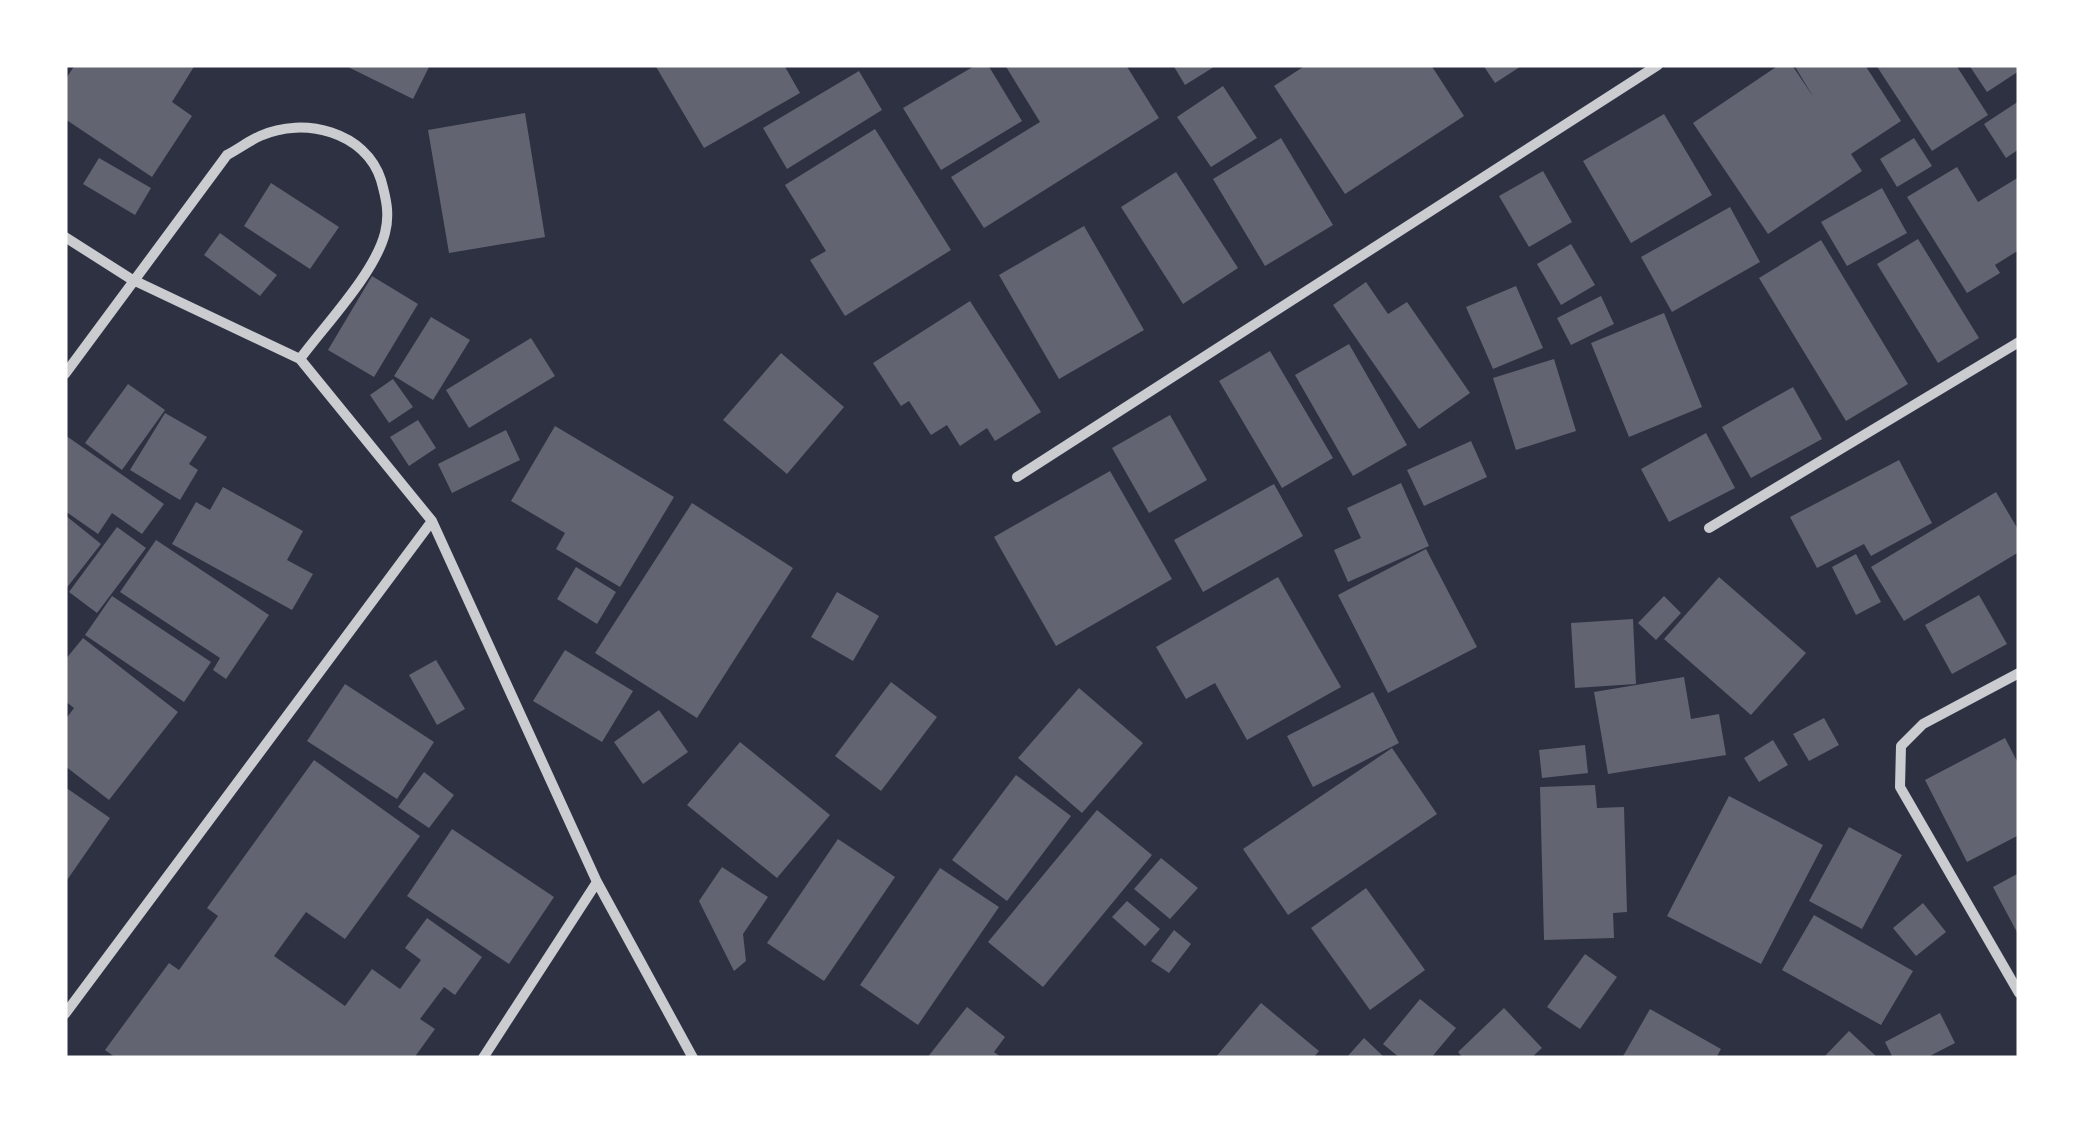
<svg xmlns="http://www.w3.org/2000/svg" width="2084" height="1123" viewBox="0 0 2084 1123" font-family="'Sofia Sans Condensed',sans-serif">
  <rect width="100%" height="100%" fill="#2d3142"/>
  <path fill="#626471" d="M75 65H195L172 102 192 116 152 177 65 119V80Z
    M344 65H430L413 99Z
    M655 65H784L800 93 704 148Z
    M976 65H988L1022 121 941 170 903 108Z
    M1005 65H1126L1159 118 984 228 951 177 1040 122Z
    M1173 65H1217L1185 85Z
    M1306 65H1431L1464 116 1345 194 1274 86Z
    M1483 65H1523L1495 83Z
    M1779 65H1792L1814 98 1794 65H1865L1901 121 1851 154 1862 171 1768 234 1693 123Z
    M1876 65H1956L1988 115 1932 151Z
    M1969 65H2019V71L1987 92Z
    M859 71 882 110 787 169 763 128Z
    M1223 86 1257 138 1211 167 1177 117Z
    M2019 101V149L2006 158 1984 124Z
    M525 113 545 237 449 253 428 130Z
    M1664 114 1712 195 1631 243 1583 161Z
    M875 129 951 250 845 316 810 260 826 251 785 185Z
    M1281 138 1333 225 1265 266 1213 179Z
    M1914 138 1932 166 1897 187 1880 159Z
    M99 158 151 188 135 215 83 184Z
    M1957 167 1978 202 2019 177V250L1995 265 2000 273 1967 293 1907 197Z
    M1543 171 1572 222 1529 247 1499 196Z
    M1176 172 1238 268 1183 304 1121 207Z
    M271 183 339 227 310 269 244 226Z
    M1882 188 1907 233 1847 266 1821 222Z
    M1730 207 1760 262 1672 312 1641 257Z
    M1084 226 1144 330 1059 379 999 275Z
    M220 233 277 275 260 296 204 255Z
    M1918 239 1979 338 1938 363 1877 264Z
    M1821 240 1908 384 1846 421 1759 278Z
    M1571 244 1595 285 1561 305 1537 264Z
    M372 276 418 304 374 377 328 350Z
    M1366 282 1388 314 1407 302 1470 393 1419 429 1333 305Z
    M1516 286 1543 348 1493 369 1466 307Z
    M1601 296 1614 324 1571 345 1557 318Z
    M970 301 1041 412 995 441 987 428 960 446 947 425 931 435 909 401 901 406 873 363Z
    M1664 313 1702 407 1629 437 1591 343Z
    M431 317 470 340 433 400 394 376Z
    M531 338 555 376 469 428 446 390Z
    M1349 344 1407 445 1353 476 1295 375Z
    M1270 351 1333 458 1282 488 1219 381Z
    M781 353 844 407 787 474 723 420Z
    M1554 359 1576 431 1516 450 1493 378Z
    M393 379 413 407 389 423 370 395Z
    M128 384 165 410 122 470 85 443Z
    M1793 387 1822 439 1751 478 1722 427Z
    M165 413 207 437 189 464 198 470 180 500 130 470Z
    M1170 415 1207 480 1149 513 1112 448Z
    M418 420 436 448 409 466 390 437Z
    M555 426 674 497 620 587 556 549 565 533 511 501Z
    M506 430 520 460 452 493 438 464Z
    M1706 433 1735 488 1669 522 1641 469Z
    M65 435 164 504 142 534 112 513 98 534 65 511Z
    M1471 441 1487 477 1424 506 1407 470Z
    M1899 460 1932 523 1871 556 1864 544 1817 568 1790 517Z
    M1110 471 1172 579 1056 646 994 537Z
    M1401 483 1429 546 1348 582 1334 550 1361 538 1347 508Z
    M1274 484 1303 536 1203 592 1174 540Z
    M223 487 303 531 287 560 313 574 292 610 172 544 196 502 210 510Z
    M1996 492 2019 531V552L1904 621 1871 567Z
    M692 503 793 568 697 718 595 653Z
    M65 515 101 544 65 590Z
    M117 527 146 548 97 613 69 592Z
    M156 540 269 615 226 679 213 670 220 658 120 592Z
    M1426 549 1477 647 1388 693 1338 595Z
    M1856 554 1881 602 1856 615 1832 567Z
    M576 567 616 592 597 624 557 599Z
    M1278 577 1341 687 1247 740 1215 683 1186 699 1156 647Z
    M1719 577 1806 653 1751 715 1664 639Z
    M837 592 879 616 853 661 811 637Z
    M1979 595 2007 644 1952 674 1925 625Z
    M112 596 211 662 184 702 85 635Z
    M1664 596 1681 613 1656 640 1638 623Z
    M1633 619 1636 684 1575 688 1571 623Z
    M83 638 178 712 109 800 65 766V720L74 708 65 701V660Z
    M565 650 633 691 602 742 533 701Z
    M436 660 465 709 437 725 409 675Z
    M1684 677 1691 719 1719 714 1726 755 1608 774 1594 692Z
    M891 682 937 717 881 791 835 756Z
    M345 684 434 742 397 799 307 741Z
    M1079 688 1143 743 1082 813 1018 758Z
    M1373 692 1399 743 1313 787 1287 736Z
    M659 710 688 752 643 784 614 742Z
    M1824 718 1839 745 1809 761 1793 734Z
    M2005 738 2019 765V835L1967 862 1925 780Z
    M1773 740 1788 765 1759 782 1744 758Z
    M740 742 830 815 777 878 687 805Z
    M1585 745 1588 773 1542 778 1539 750Z
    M1392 748 1437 814 1288 915 1243 849Z
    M314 760 420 836 345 939 306 912 274 956 345 1006 372 969 400 989 421 960 405 948 427 918 482 957 455 995 444 987 420 1019 435 1029 414 1058H116L105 1050 169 963 179 970 218 916 207 908Z
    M424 772 454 795 429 828 398 807Z
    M1016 775 1071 816 1007 901 952 860Z
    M1595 785 1597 808 1624 807 1627 912 1613 913 1614 938 1544 940 1540 787Z
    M65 787 110 818 65 883Z
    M1729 796 1823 845 1761 964 1667 916Z
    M1097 810 1152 855 1043 987 988 942Z
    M1849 827 1902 855 1862 929 1809 901Z
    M452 829 554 897 509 964 407 896Z
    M838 839 895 877 824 981 767 943Z
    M1161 858 1198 888 1170 919 1134 889Z
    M722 867 768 897 743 934 746 961 734 971 699 901Z
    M940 868 999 907 918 1025 860 985Z
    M2019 873V936L1993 887Z
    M1366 888 1425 970 1370 1010 1311 928Z
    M1127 901 1160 929 1145 946 1112 917Z
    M1923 903 1946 932 1916 956 1893 928Z
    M1814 915 1913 971 1881 1025 1782 970Z
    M1174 930 1191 944 1169 973 1151 961Z
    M1585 954 1617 977 1580 1029 1547 1007Z
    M1420 999 1456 1028 1431 1058H1400L1383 1044Z
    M1261 1003 1319 1051 1313 1058H1215Z
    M967 1007 1005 1037 994 1052 1002 1058H927Z
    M1504 1008 1542 1048 1531 1058H1463L1458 1052Z
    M1650 1009 1721 1049 1716 1058H1622Z
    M1940 1013 1955 1043 1926 1058H1893L1885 1042Z
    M1849 1031 1878 1058H1823Z
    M1364 1038 1385 1058H1346Z"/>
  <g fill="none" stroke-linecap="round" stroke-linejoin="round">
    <path stroke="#caccd0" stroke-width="10" d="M65 237 131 279 300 359 432 521 597 882 693 1058
      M65 374 227 155C238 149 249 141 260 136 304 116 366 132 381 180 386 198 390 214 385 233 375 273 325 325 300 359
      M1017 477 1658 65
      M1709 528 2019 342
      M2019 673 1923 724 1901 746 1900 787 2019 993
      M65 1014 432 521
      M483 1058 597 882"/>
  </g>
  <rect width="2084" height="1123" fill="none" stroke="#ffffff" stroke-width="135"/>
</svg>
